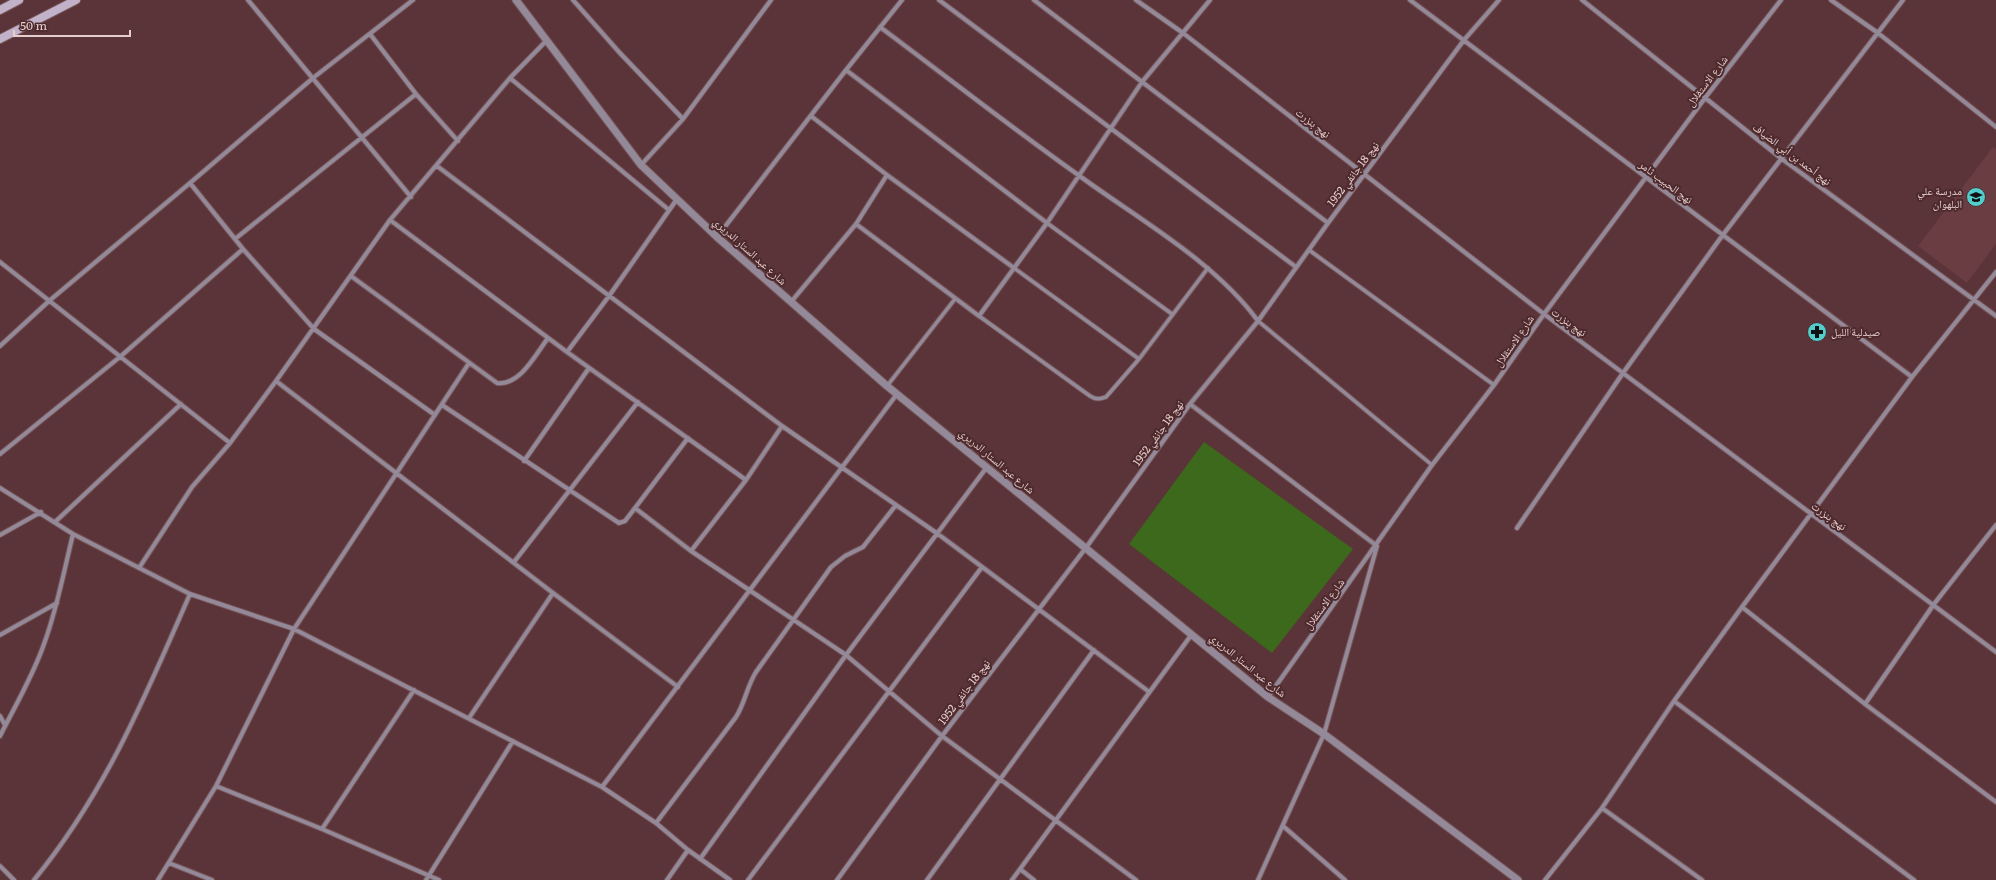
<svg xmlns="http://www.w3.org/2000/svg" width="1996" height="880" viewBox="0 0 1996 880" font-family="Literata,'Noto Naskh Arabic',serif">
  <rect width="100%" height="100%" fill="#5a3438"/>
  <path fill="#693d41" d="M1993 147 1996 149V244L1967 283 1918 246Z"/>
  <path fill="#3c691b" d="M1204 442 1353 549 1272 653 1129 544Z"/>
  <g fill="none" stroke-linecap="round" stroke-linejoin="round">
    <g stroke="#765356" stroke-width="5.5">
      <path id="pedestrian" d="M1047 223 1172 314
        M1309 250 1494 385
        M1014 268 1139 359
        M979 316 1090 396C1096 400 1100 399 1106 397L1139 359 1208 268
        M1258 321 1432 465
        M887 386 955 299"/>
    </g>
    <g stroke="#765356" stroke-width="6">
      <path id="minor" d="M248 0 411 197
        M573 0 619 52 683 119
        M939 0 1296 267
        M1034 0 1328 223
        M1136 0 1183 33 1544 314 1996 652
        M1410 0 1912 377
        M1582 0 1782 159 1996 316
        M1831 0 1878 33 1996 127
        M880 27C947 77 1013 129 1081 177 1140 220 1215 262 1258 321
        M370 34 416 94 458 141
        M846 70 1047 223
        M510 78 669 210
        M811 116 887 175 1014 268
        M641 165 683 119 771 0
        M437 166 782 426 938 534 1148 691
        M190 183 243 249 314 329 435 415
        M390 220 567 352 746 480
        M856 224 979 316 1047 223 1142 82 1210 0
        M717 237 846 70 902 0
        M235 239 416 94
        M0 262 230 443
        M351 276 497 383C520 386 536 354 548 338
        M791 302 856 224 887 175
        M0 346 49 301 190 183 313 78 413 0
        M567 352 609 296 677 199
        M276 381 553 593 678 687
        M1190 404 1377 546 1324 734 1258 880
        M442 405 619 523 625 521 635 508 688 438
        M0 454 121 356 243 249
        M524 461 589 368
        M0 488 73 534 190 594 294 629 602 787 656 823 688 850 730 880
        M635 508 691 551 846 655 942 736 1136 880
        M55 522 181 404
        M1517 528 1623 373 1722 236 1903 0
        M0 535 41 512
        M691 551 746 480 782 426
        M514 562 638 402
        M139 568 192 487 230 443 276 381 390 220 510 78 547 40
        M1742 607 1865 704 1996 802
        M0 635 57 603
        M1268 697 1432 465 1494 385 1544 314 1705 98 1781 0
        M1674 701 1914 880
        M1865 704 1934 604 1996 525
        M0 716 5 725
        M469 718 553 593
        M0 736C15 706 33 676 44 644 57 609 64 571 73 534
        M216 786 322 829 439 880
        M602 787 897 394
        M1602 808 1674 701 1742 607 1912 377 1996 272
        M656 823 736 717C745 703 747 686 756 672L831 567 845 556 863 547 896 505
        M1283 826 1345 880
        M322 829 414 690
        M700 859 846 655 987 467
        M169 863 212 880
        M0 866 14 880
        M1020 869 1034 880
        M34 880C106 792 145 697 190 594
        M158 880 216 786 294 629 469 363
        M426 880 513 741
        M667 880 688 850
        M748 880 982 567
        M837 880 942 736 1085 549 1190 404 1258 321 1328 223 1464 40 1499 0
        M927 880 1094 650
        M1012 880 1192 634
        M1545 880 1602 808 1702 880"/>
    </g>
    <g stroke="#765356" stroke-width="9">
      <path id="tertiary" d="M516 0 641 165 717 237 887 386 1268 697 1324 734 1518 880"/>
    </g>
    <g stroke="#765356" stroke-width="10">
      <path id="secondary" d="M0 10 19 0
        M0 39 76 0"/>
    </g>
    <use href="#pedestrian" stroke="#938998" stroke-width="3.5"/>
    <use href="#minor" stroke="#938998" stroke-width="4"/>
    <use href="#tertiary" stroke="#938998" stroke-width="7"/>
    <use href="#secondary" stroke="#c1b2c9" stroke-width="8"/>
  </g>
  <defs>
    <g id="school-disc" transform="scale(1)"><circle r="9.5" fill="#52cdcc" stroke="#4e2a2d"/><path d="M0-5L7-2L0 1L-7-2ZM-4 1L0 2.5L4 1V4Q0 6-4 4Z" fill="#111"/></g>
    <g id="pharmacy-disc" transform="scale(1)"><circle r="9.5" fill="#52cdcc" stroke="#4e2a2d"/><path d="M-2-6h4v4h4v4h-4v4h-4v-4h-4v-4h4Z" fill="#111"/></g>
  </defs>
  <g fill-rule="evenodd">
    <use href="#school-disc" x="1976" y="197"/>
    <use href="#pharmacy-disc" x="1817" y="332"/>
  </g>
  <g text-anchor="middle" stroke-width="4" stroke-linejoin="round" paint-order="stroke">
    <g font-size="11" fill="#e6cecf" stroke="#4e2a2d">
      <text transform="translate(1707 81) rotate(-53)" y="4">شارع الاستقلال</text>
      <text transform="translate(1313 123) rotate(38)" y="4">نهج بنزرت</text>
      <text transform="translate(1792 154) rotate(37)" y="4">نهج أحمد بن أبي الضياف</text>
      <text transform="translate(1353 174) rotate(-53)" y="4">نهج 18 جانفي 1952</text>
      <text transform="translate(1666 182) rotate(37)" y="4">نهج الحبيب ثامر</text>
      <text transform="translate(750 251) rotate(42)" y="4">شارع عبد الستار الدريري</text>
      <text transform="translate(1569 322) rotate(36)" y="4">نهج بنزرت</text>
      <text transform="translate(1514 341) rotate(-55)" y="4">شارع الاستقلال</text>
      <text transform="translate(1158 433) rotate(-54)" y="4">نهج 18 جانفي 1952</text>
      <text transform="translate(997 461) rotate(40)" y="4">شارع عبد الستار الدريري</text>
      <text transform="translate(1829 516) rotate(36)" y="4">نهج بنزرت</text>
      <text transform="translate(1324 604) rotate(-54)" y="4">شارع الاستقلال</text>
      <text transform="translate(1248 665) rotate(39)" y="4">شارع عبد الستار الدريري</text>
      <text transform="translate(964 692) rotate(-53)" y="4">نهج 18 جانفي 1952</text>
    </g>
    <g font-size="11" fill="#e6cecf" stroke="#4e2a2d" text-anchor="end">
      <text x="1962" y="195">مدرسة علي<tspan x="1962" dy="13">البلهوان</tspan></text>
      <text x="1831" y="336" text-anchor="start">صيدلية الليل</text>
    </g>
  </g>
  <path d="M14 30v6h116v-6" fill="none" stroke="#e6cecf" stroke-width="2"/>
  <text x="20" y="30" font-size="12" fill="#e6cecf" stroke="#4e2a2d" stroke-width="3" paint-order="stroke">50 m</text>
</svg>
